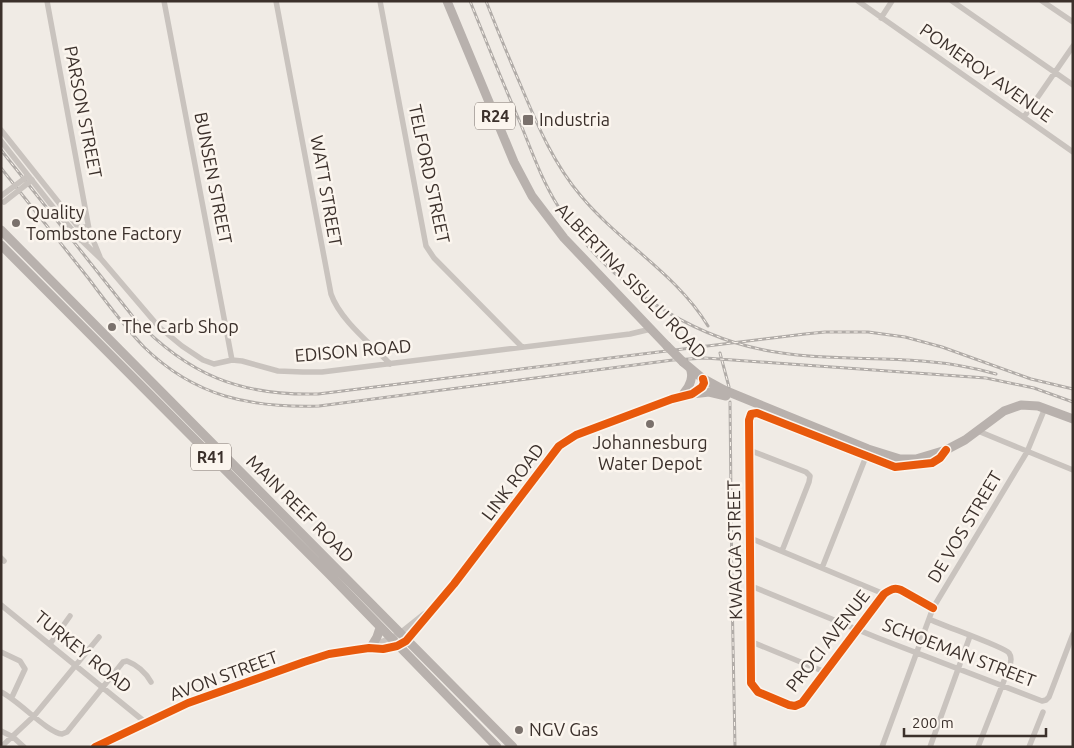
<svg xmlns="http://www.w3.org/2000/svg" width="1074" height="748" viewBox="0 0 1074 748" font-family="Ubuntu,sans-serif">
  <rect width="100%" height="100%" fill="#f0ebe5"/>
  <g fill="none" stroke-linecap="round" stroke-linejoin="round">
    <path stroke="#c9c3be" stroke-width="5.5" d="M47 1 89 229
      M164 1 232 360
      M276 1 331 294C340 320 371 344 390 364
      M380 1 426 246 434 258 522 347
      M858 1 1073 152
      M952 1 1073 85
      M1042 1 1073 22
      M881 18 892 1
      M1024 117 1073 46
      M1 130 79 228
      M1 141 60 216 78 236
      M77 234a7 7 0 1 1 14 0a7 7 0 1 1-14 0Z
      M91 235 100 257
      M80 239 101 259 159 327 182 346 203 360 214 364 232 360 242 361 278 371 303 372H322L630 334 651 329
      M978 431 1073 470
      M749 450 806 472 810 476 809 482 782 551
      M750 538 884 594
      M1 558 4 561
      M822 568 867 454
      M751 586 878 638 1042 701 1046 700 1049 697 1073 634
      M1 605 145 722
      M933 608 901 590C894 587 890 590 884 594L802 703 795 706 789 705 758 692 751 683 749 420 751 414 757 413 895 467 932 463 940 458 946 450
      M929 619C941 625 1005 647 1009 653 1012 657 1011 663 1009 668L978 747
      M752 642 825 672
      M50 644 70 616
      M372 646 399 634 424 614 430 611
      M1 652 20 661 25 669 12 697
      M1 692C18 700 48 733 62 734L67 732 123 662 127 661C137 665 146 673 151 682
      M1 731 13 737 24 747
      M1 747 34 716 99 637
      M95 747 188 703 304 662 329 654 355 650 369 648 383 649 397 646 406 641 454 584 559 446 576 435 672 399 687 395
      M882 747 933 608 1027 452 1045 408
      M930 747 970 636
      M1029 747 1043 712"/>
    <path stroke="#b8b1ad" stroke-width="9" d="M447 1 514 162 532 196 564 238 667 346
      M1 230 513 747
      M1 245 329 574 497 747
      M683 362 702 378 724 390 868 449 900 459H916L946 450 965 440 1004 411 1021 405 1038 406 1073 419
      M684 393C690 386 694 376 690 368
      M692 394 709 392 726 396
      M371 647 377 637 380 628"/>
    <g stroke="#b1aca8" stroke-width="3">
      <path id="rail" d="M470 1C486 41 502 81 519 120 531 149 541 179 558 206 606 283 692 341 782 353 828 360 875 357 922 361 947 363 972 367 996 374
        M486 1C497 29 509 58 521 86 537 124 553 163 581 196 620 243 676 273 708 326
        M1 150 134 318C188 375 240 396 318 394L805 334 825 332H868L905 337 942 347 1031 379 1073 389
        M1 168C30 205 60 242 89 279 106 302 124 326 144 347 195 397 251 408 319 406L673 360 705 358 986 378 1034 388 1073 402
        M720 353 729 387
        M730 402 732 591 735 747"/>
    </g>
    <use href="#rail" stroke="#fbf5ee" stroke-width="1" stroke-dasharray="4" stroke-linecap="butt"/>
    <path stroke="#c9c3be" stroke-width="5.5" d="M1 196 28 176
      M4 202 32 180"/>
    <path stroke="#b8b1ad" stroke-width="9" d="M667 346 683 362"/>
    <g stroke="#fbf5ee" stroke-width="11">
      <path id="cycleway" d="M933 608 901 590C894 587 890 590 884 594L802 703 795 706 789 705 758 692 751 683 749 420 751 414 757 413 895 467 932 463 940 458 946 450
        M95 747 188 703 304 662 329 654 355 650 369 648 383 649 397 646 406 641 454 584 559 446 576 435 672 399 692 394 702 387 704 383 703 379"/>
    </g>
    <use href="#cycleway" stroke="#e8590c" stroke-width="8"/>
  </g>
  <g fill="#7a716c" stroke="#fbf5ee" stroke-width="2">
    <rect x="522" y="114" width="12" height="12" rx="2.5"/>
    <circle cx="16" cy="223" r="5"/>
    <circle cx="112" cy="327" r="5"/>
    <circle cx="650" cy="424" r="5"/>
    <circle cx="519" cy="730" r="5"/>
  </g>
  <g text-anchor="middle" stroke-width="5" stroke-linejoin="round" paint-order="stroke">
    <g fill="#fbf5ee" stroke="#756b66" stroke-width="1">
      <rect x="475" y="102.5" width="40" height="27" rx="4"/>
      <rect x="191" y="443.5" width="40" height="27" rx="4"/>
    </g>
    <g font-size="16" font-weight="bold" fill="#3b302b">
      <text x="495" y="122">R24</text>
      <text x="211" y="463">R41</text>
    </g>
    <g font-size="18" fill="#3b302b" stroke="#fbf5ee">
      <text transform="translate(986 73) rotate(35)" y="6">POMEROY AVENUE</text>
      <text transform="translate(83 112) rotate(79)" y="6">PARSON STREET</text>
      <text transform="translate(429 174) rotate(78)" y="6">TELFORD STREET</text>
      <text transform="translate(213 178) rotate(79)" y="6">BUNSEN STREET</text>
      <text transform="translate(326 191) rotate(80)" y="6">WATT STREET</text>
      <text transform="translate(631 281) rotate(46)" y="6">ALBERTINA SISULU ROAD</text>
      <text transform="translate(353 351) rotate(-5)" y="6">EDISON ROAD</text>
      <text transform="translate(513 482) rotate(-53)" y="6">LINK ROAD</text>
      <text transform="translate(300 509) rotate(45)" y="6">MAIN REEF ROAD</text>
      <text transform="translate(965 527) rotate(-59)" y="6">DE VOS STREET</text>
      <text transform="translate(735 550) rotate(-91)" y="6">KWAGGA STREET</text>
      <text transform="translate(828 641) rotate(-52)" y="6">PROCI AVENUE</text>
      <text transform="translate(83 652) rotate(39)" y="6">TURKEY ROAD</text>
      <text transform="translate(959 653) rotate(21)" y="6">SCHOEMAN STREET</text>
      <text transform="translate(224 676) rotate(-20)" y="6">AVON STREET</text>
    </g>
    <g font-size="18" fill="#3b302b" stroke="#fbf5ee" text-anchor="start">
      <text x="539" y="126">Industria</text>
      <text x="26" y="219">Quality<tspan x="26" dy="21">Tombstone Factory</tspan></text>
      <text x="122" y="333">The Carb Shop</text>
      <text x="650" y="449" text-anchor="middle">Johannesburg<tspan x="650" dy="21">Water Depot</tspan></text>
      <text x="529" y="736">NGV Gas</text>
    </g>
  </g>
  <rect width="1074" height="748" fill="none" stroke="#3b302b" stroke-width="5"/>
  <path d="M904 728v8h142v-8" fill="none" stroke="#3b302b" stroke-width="2.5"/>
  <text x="912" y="728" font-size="15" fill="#3b302b" stroke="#fbf5ee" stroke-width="4" paint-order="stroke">200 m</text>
</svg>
